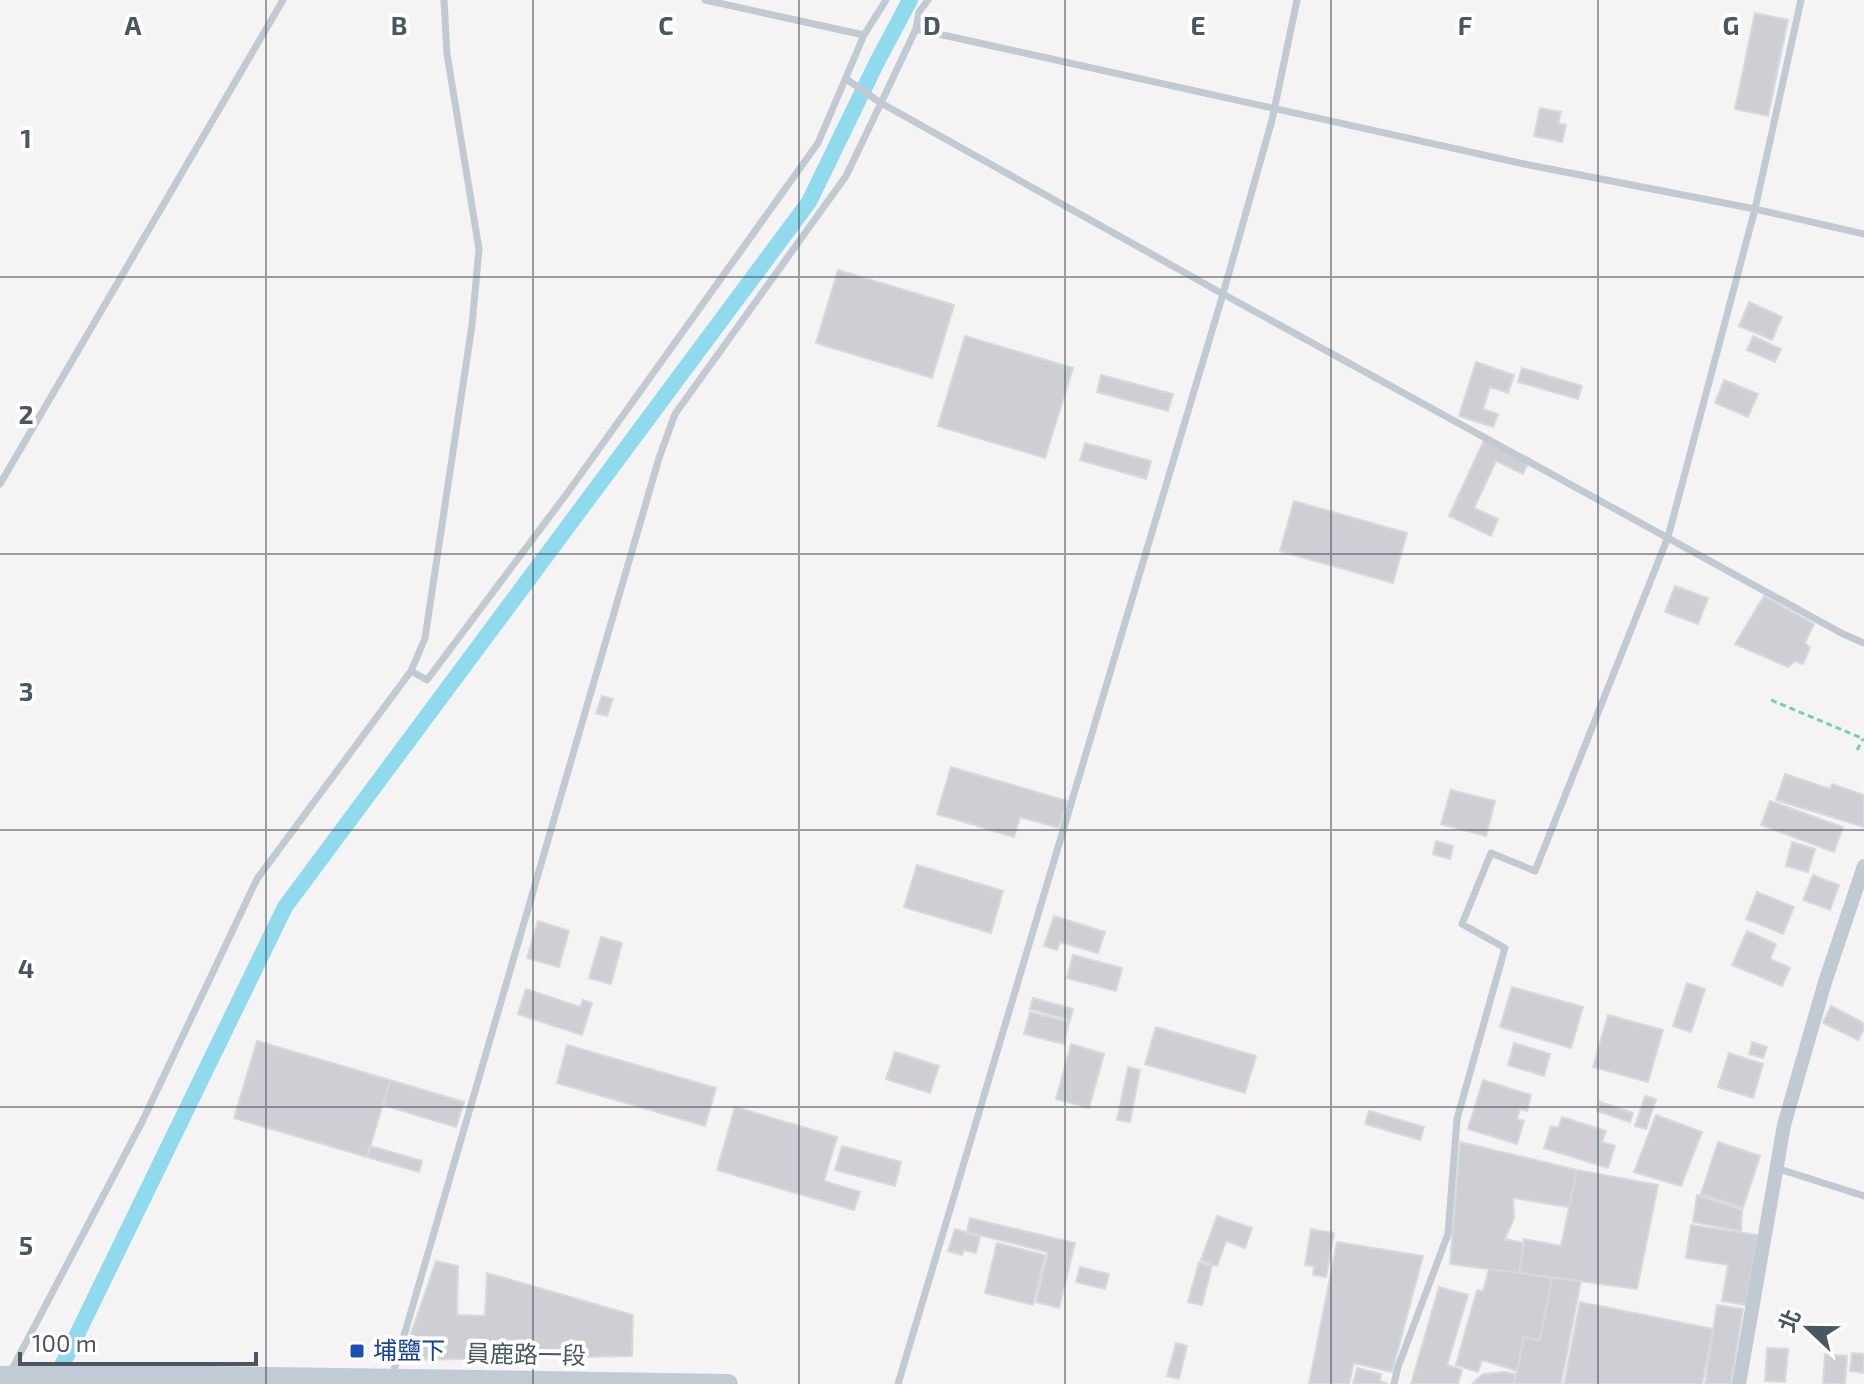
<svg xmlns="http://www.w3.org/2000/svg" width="1864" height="1384" viewBox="0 0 1864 1384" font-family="'Exo 2','Noto Sans TC',sans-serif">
  <rect width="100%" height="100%" fill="#f5f3f3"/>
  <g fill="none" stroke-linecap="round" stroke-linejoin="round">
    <path stroke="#90daee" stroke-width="16" d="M53 1384 285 907 809 202 877 62 910 0"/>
  </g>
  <path fill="#cdcfd5" stroke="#d7d9de" stroke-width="2" d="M1755 13 1788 20 1768 116 1735 109Z
    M1540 108 1561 112 1558 123 1566 125 1562 142 1534 136Z
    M838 270 954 305 932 378 816 343Z
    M1749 302 1782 317 1772 340 1739 326Z
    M965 336 1073 368 1045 458 938 426Z
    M1753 336 1781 349 1775 362 1747 350Z
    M1476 362 1514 375 1508 393 1490 387 1483 409 1498 414 1493 427 1459 416Z
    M1522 368 1582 386 1578 399 1518 382Z
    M1101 375 1173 394 1168 411 1097 392Z
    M1724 380 1758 394 1748 417 1715 403Z
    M1485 438 1530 459 1523 474 1496 461 1474 508 1498 519 1491 536 1449 516Z
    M1085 443 1151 461 1146 479 1080 460Z
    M1294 501 1407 533 1393 583 1280 551Z
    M1675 586 1708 598 1698 624 1665 612Z
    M1764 596 1814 624 1805 643 1810 648 1803 664 1795 661 1788 667 1735 644Z
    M602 696 613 699 607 716 596 713Z
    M951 767 1067 801 1059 828 1020 817 1014 837 937 814Z
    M1785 774 1830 789 1832 784 1864 795V827L1776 800Z
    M1451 790 1495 801 1486 836 1441 824Z
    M1770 801 1843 827 1834 852 1761 825Z
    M1436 841 1453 846 1450 859 1433 854Z
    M1792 842 1815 849 1808 872 1786 866Z
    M917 865 1003 891 991 933 904 907Z
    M1813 875 1839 885 1830 910 1803 900Z
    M1757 892 1794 907 1783 934 1746 919Z
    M1054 916 1105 932 1098 953 1060 942 1057 950 1044 946Z
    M538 921 569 931 559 967 527 958Z
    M1747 931 1776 944 1770 959 1790 968 1782 986 1732 965Z
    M601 937 622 943 611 984 589 978Z
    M1073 955 1122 968 1116 991 1067 978Z
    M1687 983 1705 989 1691 1032 1673 1026Z
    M1512 987 1583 1007 1571 1048 1500 1027Z
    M526 989 580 1007 583 1000 592 1003 582 1035 518 1014Z
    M1033 998 1073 1009 1070 1020 1030 1009Z
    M1831 1006 1864 1023V1029L1858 1040 1823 1023Z
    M1030 1012 1069 1022 1064 1044 1024 1034Z
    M1608 1015 1663 1030 1648 1082 1593 1067Z
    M1156 1027 1256 1056 1245 1093 1145 1064Z
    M257 1041 390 1080 367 1157 234 1118Z
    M1752 1042 1767 1047 1763 1058 1749 1054Z
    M1514 1043 1550 1054 1544 1076 1508 1065Z
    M1071 1044 1104 1054 1089 1108 1056 1099Z
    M567 1045 716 1088 705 1126 557 1083Z
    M895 1052 939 1066 930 1093 886 1079Z
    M1729 1053 1763 1064 1753 1098 1718 1087Z
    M1128 1067 1140 1070 1130 1122 1117 1120Z
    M390 1080 464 1102 456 1127 383 1105Z
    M1483 1080 1531 1095 1527 1111 1520 1109 1517 1119 1524 1121 1517 1144 1468 1129Z
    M1645 1096 1656 1099 1646 1129 1635 1126Z
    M1600 1102 1633 1113 1630 1122 1597 1111Z
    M735 1107 837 1137 824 1181 860 1192 854 1210 717 1170Z
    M1369 1111 1424 1127 1420 1140 1365 1124Z
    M1656 1115 1702 1132 1681 1186 1634 1172Z
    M1562 1117 1606 1131 1602 1142 1615 1146 1608 1168 1544 1148 1551 1126 1558 1128Z
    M1460 1142 1577 1170 1569 1207 1513 1198 1514 1218 1505 1239 1524 1243 1519 1273 1450 1264Z
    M1718 1142 1760 1156 1743 1208 1701 1194Z
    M370 1146 422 1161 419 1172 367 1157Z
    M842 1146 901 1162 895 1186 835 1170Z
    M1577 1170 1658 1185 1637 1289 1519 1273 1524 1239 1561 1246Z
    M1697 1195 1742 1210 1741 1231 1693 1222Z
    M1217 1216 1252 1228 1245 1248 1226 1241 1217 1266 1201 1260Z
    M970 1218 1075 1243 1059 1308 1036 1302 1048 1252 967 1232Z
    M1691 1225 1758 1235 1746 1305 1722 1301 1728 1265 1686 1258Z
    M955 1229 980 1237 976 1253 964 1250 962 1255 948 1251Z
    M1311 1229 1334 1233 1326 1277 1313 1275 1314 1266 1305 1265Z
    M1337 1242 1423 1256 1392 1372 1354 1363 1349 1384H1309Z
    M997 1243 1045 1255 1033 1305 985 1293Z
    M436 1261 458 1266 457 1315 485 1316 487 1273 633 1315 632 1356 402 1360Z
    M1199 1262 1212 1266 1202 1305 1188 1302Z
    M1080 1267 1109 1274 1105 1289 1076 1282Z
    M1489 1269 1552 1277 1540 1340 1524 1337 1517 1371 1482 1360 1478 1372 1456 1365 1477 1290 1483 1291Z
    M1552 1277 1581 1281 1561 1384H1514L1524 1337 1540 1340Z
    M1439 1287 1468 1295 1447 1365 1462 1370 1458 1384H1411Z
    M1580 1302 1713 1329 1702 1384H1564Z
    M1717 1305 1743 1309 1731 1384H1705Z
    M1176 1343 1187 1346 1179 1379 1167 1376Z
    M1767 1348 1788 1349 1785 1382 1765 1381Z
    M1852 1353 1864 1354V1373L1850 1371Z
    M1825 1354 1847 1356 1845 1384H1823Z
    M1357 1368 1381 1374 1380 1381 1388 1384H1353Z
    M1504 1372 1516 1374 1514 1384H1472L1483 1374Z"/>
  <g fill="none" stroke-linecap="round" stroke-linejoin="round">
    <path stroke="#7ad0a6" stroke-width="3" stroke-dasharray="6 4" stroke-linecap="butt" d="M1771 700 1864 739
      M1857 750 1863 739"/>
    <path stroke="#c1cad2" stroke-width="7" d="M705 0 864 35
      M928 0 919 12 916 29 881 103 1223 294 1843 634 1864 643
      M916 29 1529 165 1755 209 1864 234
      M0 484 283 0
      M411 671 425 638 472 325 479 249 447 54 444 0
      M1776 1168 1864 1196
      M11 1371 142 1122 257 879 411 671 427 680 568 492 818 143 864 35 886 0
      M392 1377 659 458 675 414 846 176 881 103 846 79
      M898 1384 1223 294 1272 120 1297 0
      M1394 1384 1398 1367 1448 1234 1457 1119 1505 948 1462 924 1491 853 1535 871 1668 537 1755 209 1801 0"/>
    <path stroke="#c1cad2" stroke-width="14" d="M1739 1384 1784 1125 1825 982 1864 866"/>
    <path stroke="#c1cbd6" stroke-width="20" d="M0 1376 83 1374 728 1384"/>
  </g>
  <path fill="none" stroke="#4a5661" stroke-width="2" stroke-opacity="0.55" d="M266 0V1384M533 0V1384M799 0V1384M1065 0V1384M1331 0V1384M1598 0V1384M0 277H1864M0 554H1864M0 830H1864M0 1107H1864"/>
  <rect fill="#1a4fb4" stroke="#fff" stroke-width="3" x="349" y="1343" width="16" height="16" rx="4"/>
  <g text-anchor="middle" stroke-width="8" stroke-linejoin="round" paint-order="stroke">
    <g font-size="24" fill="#164399" stroke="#fff" text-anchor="start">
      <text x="373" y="1359">埔鹽下</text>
    </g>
    <g font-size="24" fill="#4a5661" stroke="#fff">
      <text transform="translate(526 1355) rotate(1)" y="8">員鹿路一段</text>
    </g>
  </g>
  <g font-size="26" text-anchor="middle" font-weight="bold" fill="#4a5661" stroke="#fff" stroke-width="8" stroke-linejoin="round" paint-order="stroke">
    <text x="133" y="35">A</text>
    <text x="399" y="35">B</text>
    <text x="666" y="35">C</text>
    <text x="932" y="35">D</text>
    <text x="1198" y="35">E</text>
    <text x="1465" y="35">F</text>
    <text x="1731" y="35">G</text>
    <text x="26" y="148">1</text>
    <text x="26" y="424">2</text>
    <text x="26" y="701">3</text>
    <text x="26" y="978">4</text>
    <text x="26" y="1255">5</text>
  </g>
  <g transform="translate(1808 1328) rotate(292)" stroke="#ffffff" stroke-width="6" paint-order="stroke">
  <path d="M0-6L14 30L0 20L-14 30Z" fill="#4a5661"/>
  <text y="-12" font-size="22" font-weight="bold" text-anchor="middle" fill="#4a5661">北</text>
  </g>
  <path d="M20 1352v12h236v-12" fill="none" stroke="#4a5661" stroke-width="4"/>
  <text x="32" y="1352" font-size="24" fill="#4a5661" stroke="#ffffff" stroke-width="6" paint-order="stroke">100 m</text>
</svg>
